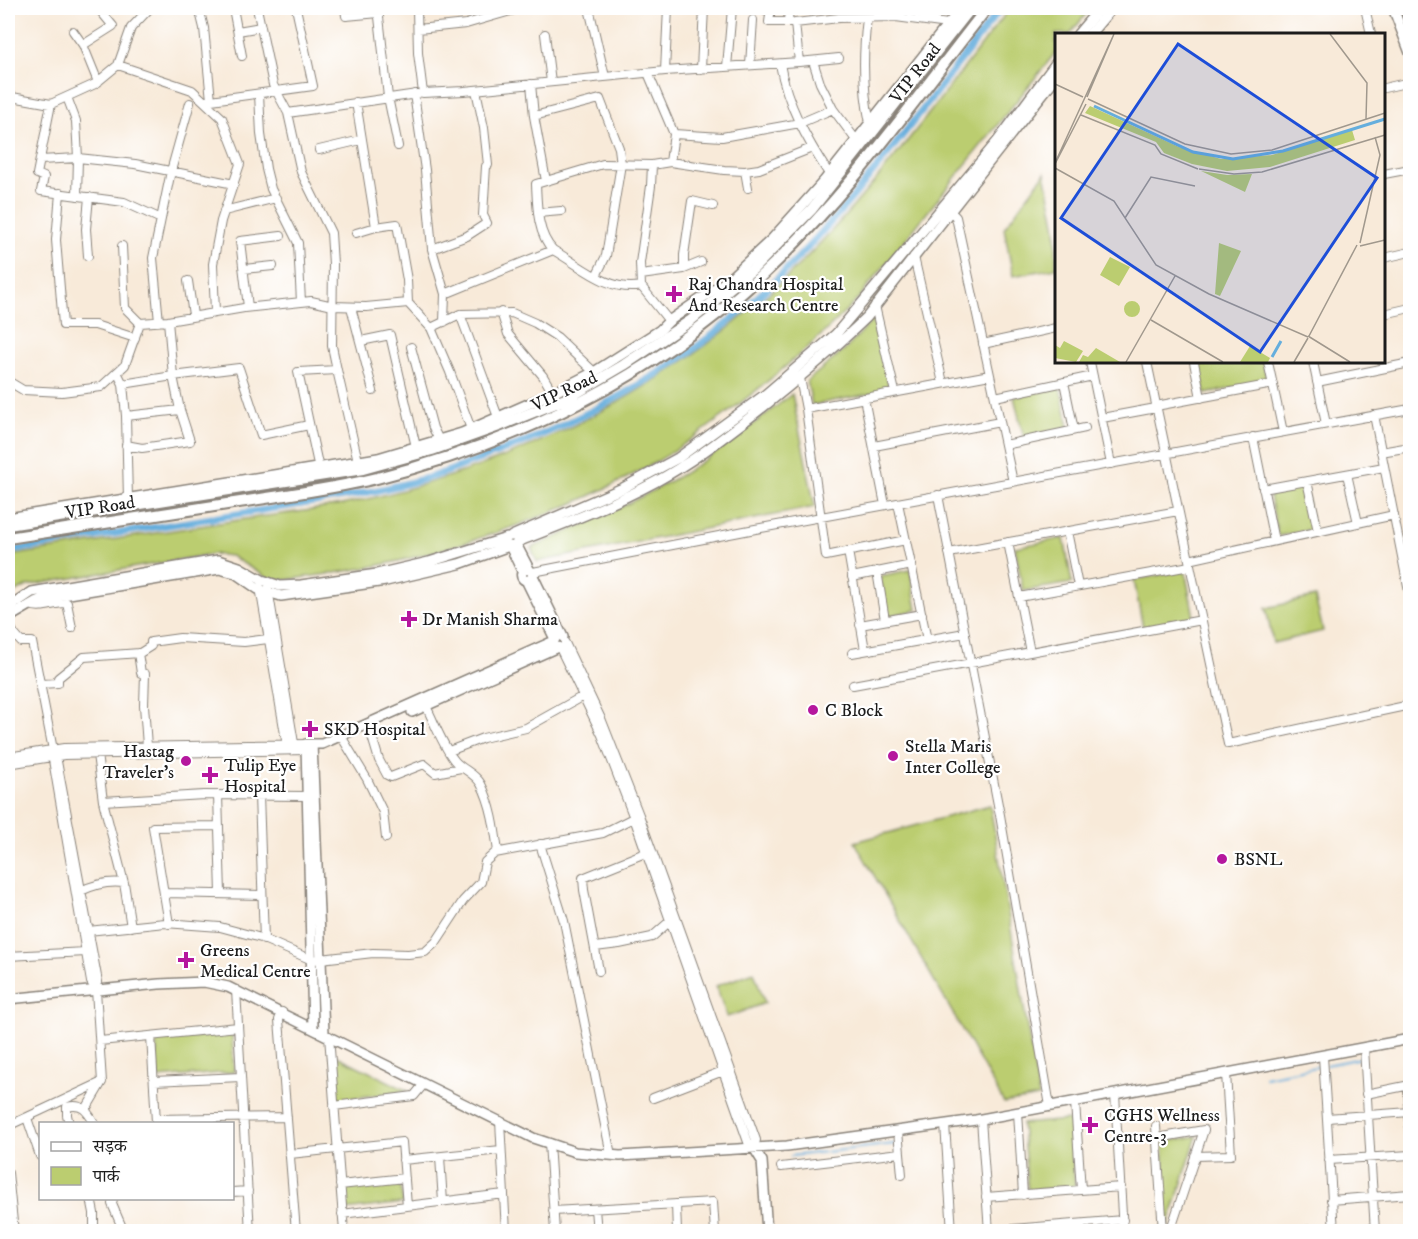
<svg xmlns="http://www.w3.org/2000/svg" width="1418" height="1239" viewBox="0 0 1418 1239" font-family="'IM FELL DW Pica','Noto Serif Devanagari',serif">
  <rect width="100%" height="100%" fill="#fff"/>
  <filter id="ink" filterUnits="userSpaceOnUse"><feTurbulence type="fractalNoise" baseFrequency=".0167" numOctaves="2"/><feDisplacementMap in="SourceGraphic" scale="12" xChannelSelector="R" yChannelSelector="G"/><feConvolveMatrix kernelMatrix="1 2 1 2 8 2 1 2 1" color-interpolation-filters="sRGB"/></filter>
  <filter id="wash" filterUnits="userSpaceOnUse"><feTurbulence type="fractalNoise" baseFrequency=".008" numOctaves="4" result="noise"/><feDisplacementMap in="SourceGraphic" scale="24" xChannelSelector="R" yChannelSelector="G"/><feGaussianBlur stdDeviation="1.35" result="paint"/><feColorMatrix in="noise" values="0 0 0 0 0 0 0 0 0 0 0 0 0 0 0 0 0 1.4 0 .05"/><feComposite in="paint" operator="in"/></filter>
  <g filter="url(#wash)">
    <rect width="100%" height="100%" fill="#f8ead9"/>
    <path fill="#bbcd70" stroke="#6c7446" stroke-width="1.5" d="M1010 8H1091L1070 34H1056V52L857 300C819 340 778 374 734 408 709 427 683 446 656 462 579 506 493 537 407 559 368 569 327 574 287 580L269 579 231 556 212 554 27 586 8 597V556C87 544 166 531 245 519 278 514 313 511 346 504 505 470 655 399 775 288 864 205 936 103 1010 8Z
      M1045 173 1056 228V268L1013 276 1004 228Z
      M873 319 890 390 812 405 807 381 846 349Z
      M1198 362H1263L1267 381 1205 394Z
      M1060 387 1069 427 1024 438 1014 397Z
      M792 394 815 507 537 562 531 548C579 527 627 506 672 480 715 456 753 424 792 394Z
      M1304 485 1313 529 1278 536 1269 492Z
      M1064 538 1072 583 1023 591 1015 547Z
      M910 570 917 610 888 616 880 576Z
      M1185 570 1194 617 1143 628 1134 580Z
      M1315 597 1323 631 1273 643 1266 608Z
      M990 805 1039 1097 1004 1103 855 842Z
      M754 972 765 1003 727 1017 716 986Z
      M232 1034 234 1072 158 1078 156 1039Z
      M333 1054 408 1091 336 1100Z
      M1069 1120 1075 1186 1028 1191 1022 1124Z
      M1197 1136 1167 1229 1163 1142Z
      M400 1182 403 1203 345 1210 342 1189Z"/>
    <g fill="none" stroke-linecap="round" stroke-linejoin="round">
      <path stroke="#65aedd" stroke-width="2" d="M1326 1065 1361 1058
        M1265 1077 1321 1066
        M791 1156 895 1144"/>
      <path stroke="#65aedd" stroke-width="7" d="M8 551C86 538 164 526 243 513 304 504 365 495 424 479 443 474 462 466 480 459 575 425 666 377 743 310 841 225 921 110 1001 8"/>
    </g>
  </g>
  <g filter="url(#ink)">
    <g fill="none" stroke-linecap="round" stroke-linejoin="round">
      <g stroke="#8a837a" stroke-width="10">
        <path id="minor" d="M199 8 204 28 211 100
          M233 8 242 56
          M257 8 273 85 288 113 301 172 331 233 333 264 332 346 337 370
          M345 8 346 16 379 13
          M378 8 388 97 398 146
          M417 8 418 53 423 93 464 91 665 71 799 62 795 23 839 18 896 17 948 24
          M589 8 605 77
          M731 8 770 10
          M771 8 769 22H788
          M789 8 788 22H790
          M932 8 934 22
          M1365 8 1371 34
          M867 18C863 52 862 88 870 123
          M418 29 466 24 521 8
          M73 31 83 45
          M238 31 261 27
          M545 34 551 82
          M813 61 820 83 833 109 856 140
          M799 62 839 58
          M780 64C787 105 807 140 829 174
          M118 65 192 90 222 118 240 164 221 221 213 264 215 312
          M750 65 753 20
          M727 67 732 8
          M701 69 704 8
          M665 71 668 8
          M648 73 674 134
          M98 82 83 45 113 26 98 8
          M531 84 534 116 546 181
          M1384 88 1410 82
          M259 94 261 134 266 169 271 189 298 243 301 302
          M414 94 425 170 432 249 445 294 444 322
          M67 97 76 121 78 158 135 164 234 184
          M204 101 313 86 296 8
          M356 102 376 227
          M51 104 37 174 44 177 41 191 124 202 161 219 153 258 159 322
          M8 113 12 97 51 104 95 84 118 65 131 28 150 8
          M288 113 417 94
          M534 116 600 99 619 148 621 164 606 256 596 276
          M319 150 361 140
          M40 160 78 158 77 196
          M670 162 674 134 722 137 800 123 833 109
          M652 165 670 162 724 170 745 171 759 169 812 148
          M745 171 748 188
          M1384 174 1410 169
          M60 193 56 240 63 325H95L135 338
          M224 211 276 198
          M950 211 956 217 1013 482
          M538 213 561 211
          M161 219 171 171 190 103
          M356 233 376 227 397 224 407 280 408 303
          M122 246 125 308 140 323
          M432 249 467 236 487 223 483 215 486 166 488 165 484 128 476 90
          M88 256 86 229 89 197
          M914 257 943 383
          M1384 258 1410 252
          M244 269 273 266
          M684 269V255L692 201 713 206
          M641 275 684 269 701 262
          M188 281 193 315
          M641 286C609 293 580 265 553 250 537 234 537 205 536 184L603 164 652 165 651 186 640 263 641 286 669 321
          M445 294 553 250
          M875 306 895 392
          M248 307 240 241 281 236
          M351 307 373 391
          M501 312 508 334 543 376 553 393
          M460 314 498 417
          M1384 314 1410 308
          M168 321 173 376 239 368 261 435 309 425
          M431 328 460 314 512 313 535 323 557 337 594 372
          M361 341 390 335 416 447
          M983 344 1056 328
          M411 347 433 428 439 440
          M1090 362 1111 464
          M1147 362 1228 744 1410 705
          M1194 362 1201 398
          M1268 362 1283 432
          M1313 362 1326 424
          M117 372 123 384 173 376 180 410 126 416 123 384
          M800 378 806 409 826 556 906 540
          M8 381 23 390 62 392 101 387 125 365 140 323 168 321 244 308 311 301 333 306 366 307 408 303 431 328 450 372 471 429
          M1064 382 1074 430
          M1317 382 1410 363
          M995 397 1093 376
          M864 398 885 505
          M1156 406 1273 384
          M806 409 990 375
          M1374 415 1410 597
          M126 416 128 499
          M1102 418 1156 408
          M1253 437 1274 541
          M126 445 142 448 190 441 180 410
          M1005 445 1085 428
          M874 446 1000 422
          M1381 452 1410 447
          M319 469 298 372 337 370 358 461
          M1347 474 1358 523
          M1307 481 1318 531
          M1263 489 1384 467
          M938 495 1000 815 1050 1106
          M898 503 927 640
          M1067 531 1078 586
          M1008 542 1030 652
          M848 551 865 650
          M949 553 1178 511
          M1189 560 1394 515
          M877 571 885 620
          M533 572 750 530 1410 409
          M852 577 912 565
          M260 587 287 746
          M268 589 295 749
          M1019 597 1190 566
          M30 605C42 610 55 602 67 603L72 628
          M8 622 14 634 21 642H32L53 750 56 756 98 982 96 990 102 1082 8 1126
          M860 625 922 614
          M565 643 602 721 639 815
          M560 648 602 735 634 818 748 1142 754 1148
          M138 653 141 673 145 674 144 705 147 746
          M852 653 965 633
          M40 684 58 683V678L84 657 140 653 151 646V642L180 638 244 642 268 639
          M853 685 1202 620
          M426 706C435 724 442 744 454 760 462 770 474 772 481 784 492 805 495 829 498 852
          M370 730 379 760 387 775 391 777 424 764 435 773 461 768
          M344 741 367 779 383 812 386 838
          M449 751 483 738 526 728 583 696
          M52 754 91 982 96 990
          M97 754 103 801 124 883 131 927
          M8 757 64 748 306 744
          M8 764 64 755 306 750
          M218 795 221 894
          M259 795 264 940
          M103 801 204 795 307 796
          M540 844 564 921 611 1155
          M81 891C95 884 108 881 124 883
          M165 893 262 895
          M169 924 153 827 219 826
          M88 931 165 923 220 927 261 938 312 960 373 953 408 954 425 952 436 942 463 901 481 882 485 862 495 853 603 833 639 815 756 1140 754 1148
          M595 947 619 944 652 937 669 922
          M8 956 86 952
          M599 971 584 890 583 878 645 853
          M236 990 250 1232
          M282 1012 279 1020 296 1232
          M151 1036 156 1122
          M329 1036 344 1232
          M100 1041 238 1027
          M1364 1048 1375 1232
          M1323 1056 1334 1232
          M154 1081 241 1077
          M1408 1086 1410 1134
          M1115 1094 1123 1232
          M1366 1094 1410 1085
          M653 1098 723 1071
          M1075 1102 1081 1190
          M334 1106 414 1096 424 1084
          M86 1109 102 1082
          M1018 1112 1023 1195
          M27 1118 40 1156
          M1327 1118 1410 1112
          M156 1119 287 1117
          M981 1119 989 1232
          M500 1121 506 1232
          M69 1124 67 1115V1107C83 1103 87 1111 95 1124
          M945 1124 952 1232
          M1156 1126 1163 1232
          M898 1131 902 1175
          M1157 1138 1204 1130 1170 1232
          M549 1143 555 1232
          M290 1154 402 1142 407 1206
          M1195 1156 1231 1155 1226 1073
          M440 1157 443 1202
          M403 1160 501 1150
          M1329 1160 1410 1155
          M781 1167 900 1153
          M8 1173 14 1232
          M340 1185 405 1178
          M232 1192 248 1191
          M986 1197 1121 1187
          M91 1198 94 1213V1232
          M113 1198 112 1204 124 1232
          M1331 1200 1410 1194
          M676 1204 677 1232
          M595 1209 597 1232
          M553 1211 713 1202 715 1232
          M342 1214 504 1194
          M988 1231 1123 1220
          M1279 1232 1333 1228"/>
      </g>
      <g stroke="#8a837a" stroke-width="12">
        <path id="tertiary" d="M1393 8 1410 53
          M1405 8 1410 21
          M1078 34 1100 8
          M1090 34 1112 8
          M8 518 378 458 462 433 553 393 594 372 660 330 669 321 728 280 772 239 824 181 961 8
          M512 536 623 488 678 458 766 394 836 334 997 142 1056 63
          M517 542C563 524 611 506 655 482 689 464 719 441 749 418 790 386 830 353 867 317L1056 77
          M516 544 529 569
          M510 546 522 571
          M521.5 575a5.5 5.5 0 1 1 11 0a5.5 5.5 0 1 1-11 0Z
          M533 576 563 637
          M526 580 555 639
          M8 608 32 592 218 560 239 567 262 580 280 586 301 585 377 574 429 562 507 538
          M8 618 35 602 45 598 219 569 235 573 258 589 281 596 386 581 459 564 509 546
          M412 712 558 647
          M312 744 324 1033
          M8 999 159 984 204 982 228 987 533 1138 575 1152 620 1156 787 1146 976 1120 1410 1039
          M313 1028 306 744H322L554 641
          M754 1148 762 1161 767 1232"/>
      </g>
      <g stroke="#8a837a" stroke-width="14">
        <path id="secondary" d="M8 525 363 469 432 450 499 426 568 398 624 365 690 321 753 269 812 209 971 8
          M8 538C81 527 154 515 227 504 277 496 328 490 377 478 524 440 649 379 761 276 847 197 915 99 987 8"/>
      </g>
      <use href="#minor" stroke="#fff" stroke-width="8"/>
      <use href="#tertiary" stroke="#fff" stroke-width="9"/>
      <use href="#secondary" stroke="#fff" stroke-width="10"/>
    </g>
  </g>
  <g fill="#b5179e" stroke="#fff" stroke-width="2">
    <path d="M671 285h6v6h6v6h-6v6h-6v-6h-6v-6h6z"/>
    <path d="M406 610h6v6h6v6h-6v6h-6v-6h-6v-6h6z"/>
    <circle cx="813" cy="710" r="6"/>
    <path d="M307 720h6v6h6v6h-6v6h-6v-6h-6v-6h6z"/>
    <circle cx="893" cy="756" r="6"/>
    <circle cx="186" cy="761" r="6"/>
    <path d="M207 766h6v6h6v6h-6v6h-6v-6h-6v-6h6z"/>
    <circle cx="1222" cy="859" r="6"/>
    <path d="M183 951h6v6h6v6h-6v6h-6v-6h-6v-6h6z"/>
    <path d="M1087 1116h6v6h6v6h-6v6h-6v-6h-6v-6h6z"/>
  </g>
  <g text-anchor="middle" stroke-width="4.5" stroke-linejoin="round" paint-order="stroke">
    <g font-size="18" fill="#1c1c1c" stroke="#fff">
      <text transform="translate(915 73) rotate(-52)" y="6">VIP Road</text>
      <text transform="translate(564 391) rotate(-26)" y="6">VIP Road</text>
      <text transform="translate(100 507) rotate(-9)" y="6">VIP Road</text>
    </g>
    <g font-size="18" fill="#1c1c1c" stroke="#fff" text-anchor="start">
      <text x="688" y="290">Raj Chandra Hospital<tspan x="688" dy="21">And Research Centre</tspan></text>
      <text x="422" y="625">Dr Manish Sharma</text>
      <text x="825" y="716">C Block</text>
      <text x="324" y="735">SKD Hospital</text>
      <text x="905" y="752">Stella Maris<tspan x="905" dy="21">Inter College</tspan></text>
      <text x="174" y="757" text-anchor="end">Hastag<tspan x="174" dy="21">Traveler's</tspan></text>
      <text x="224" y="771">Tulip Eye<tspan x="224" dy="21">Hospital</tspan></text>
      <text x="1234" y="865">BSNL</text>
      <text x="200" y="956">Greens<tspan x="200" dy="21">Medical Centre</tspan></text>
      <text x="1104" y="1121">CGHS Wellness<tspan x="1104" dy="21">Centre-3</tspan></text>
    </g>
  </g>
  <g transform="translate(1055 33)">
    <rect width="330" height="330" fill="#f8ead9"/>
    <path d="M35 73 124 114 166 126 217 122 297 97 300 107 215 134 172 138 137 131 109 120 101 109 30 80ZM146 138 172 142 197 141 190 159ZM164 210 186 218 165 263 160 261ZM55 224 75 234 64 253 45 242ZM69 276a8 8 0 1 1 16 0a8 8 0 1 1-16 0ZM9 308 28 318 21 329 0 325V312L5 315ZM195 313 215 325 213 329H185ZM41 315 65 329H24L28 322 33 324Z" fill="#bbcd70"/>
    <path fill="none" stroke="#65aedd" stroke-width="3" d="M39 73 138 119 178 126 228 118 330 86M217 324 226 308"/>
    <path fill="none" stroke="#a0988d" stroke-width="1.5" d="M275 1 312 50 311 86M0 51 28 64M32 64 59 1M33 66 130 111 176 121 217 117 330 80M26 82 100 112 106 121 143 136M0 130 59 1M0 131 31 71M0 135 59 168 101 232 154 261 253 304M144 136 179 141 207 139 330 102M70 185 96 144 140 153M305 210 325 122 320 104M305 213 330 207M96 287 168 329M253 303 295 329M254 303 302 212M71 329 120 243M239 329 253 305"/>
    <path fill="#1d4ed8" fill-opacity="0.15" stroke="#1d4ed8" stroke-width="3" d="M123 11 322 145 205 319 6 185Z"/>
    <rect width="330" height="330" fill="none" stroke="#1c1c1c" stroke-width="3"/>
  </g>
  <rect width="1418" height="1239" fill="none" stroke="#fff" stroke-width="30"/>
  <rect x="39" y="1122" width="195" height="78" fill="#ffffff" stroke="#a4a4a4" stroke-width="1.5"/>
  <rect x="51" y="1142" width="30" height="9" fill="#ffffff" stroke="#a4a4a4" stroke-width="1.5"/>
  <text x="93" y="1152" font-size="18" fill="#1c1c1c">सड़क</text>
  <rect x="51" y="1167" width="30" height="18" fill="#bbcd70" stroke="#a4a4a4" stroke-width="1.5"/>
  <text x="93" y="1182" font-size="18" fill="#1c1c1c">पार्क</text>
</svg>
